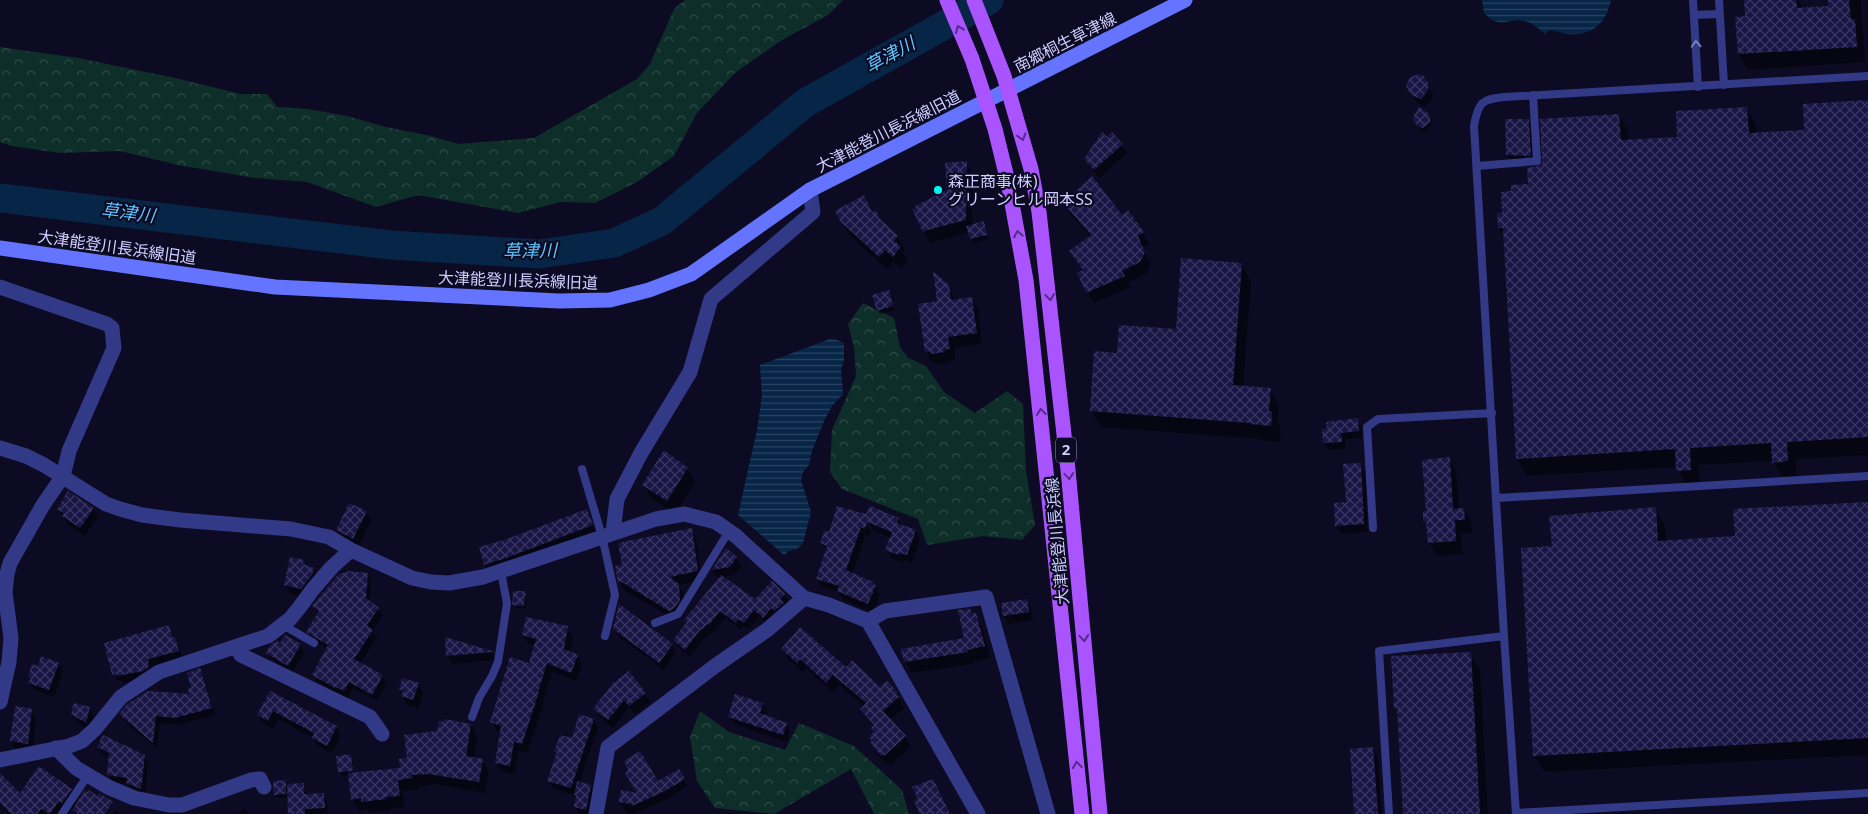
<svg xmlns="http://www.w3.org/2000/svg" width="1868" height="814" viewBox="0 0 1868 814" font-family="'Noto Sans','Noto Sans JP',sans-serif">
  <defs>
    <pattern id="forest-crowns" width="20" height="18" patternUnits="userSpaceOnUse" patternTransform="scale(1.25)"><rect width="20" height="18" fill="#0e2e29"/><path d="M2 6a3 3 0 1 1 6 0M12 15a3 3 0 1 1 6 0" fill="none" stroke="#304b49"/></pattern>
    <pattern id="water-rules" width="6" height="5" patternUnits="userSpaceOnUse" patternTransform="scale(1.25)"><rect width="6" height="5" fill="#072647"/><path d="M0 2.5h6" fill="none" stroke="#2a4463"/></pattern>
    <pattern id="building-cross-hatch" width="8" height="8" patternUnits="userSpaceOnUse" patternTransform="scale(1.25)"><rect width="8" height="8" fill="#191646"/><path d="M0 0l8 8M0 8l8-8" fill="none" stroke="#393762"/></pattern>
  </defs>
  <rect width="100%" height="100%" fill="#0d0b23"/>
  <path fill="url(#forest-crowns)" d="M685 0H843L828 15 782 40 736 72 697 113 674 156 637 182 595 203 561 202 518 213 418 195 376 207 307 182 255 178 178 165 120 151 60 153 12 146 0 142V47L78 58 175 78 241 94H267L277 107 308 109 347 116 386 127 431 136 458 144 534 138 637 79 650 64 674 9Z
    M863 303 894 318 900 347 908 358 926 366 944 392 975 413 1007 391 1023 404 1026 471 1035 525 1022 540 983 536 927 545 918 519 842 489 830 472 832 430 856 376 854 347 848 324Z
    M700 711 729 732 785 750 799 723 854 746 902 790 909 814H874L851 769 774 814 715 808 697 781 690 737Z"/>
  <path fill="url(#water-rules)" d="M1482 0H1611C1606 24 1592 36 1568 34 1561 33 1555 30 1549 30L1545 34C1539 29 1533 23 1525 21 1507 17 1502 31 1484 13Z
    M830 339 837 340 844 343V360L841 369 843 394 832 406 824 421 812 451 809 465 803 472 801 480 811 512 803 543 797 549 789 551 784 555 738 515 757 430 762 396 760 365Z"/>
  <path fill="#0007" d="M1745 0H1798L1803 9 1830 7 1829 0H1861L1865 62 1748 70 1739 54 1747 17Z
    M1423 77 1433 94 1432 99 1426 107 1417 103 1407 86Z
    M1868 102V455L1796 459 1797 478 1783 479 1773 461 1699 465 1700 487H1687L1678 470 1677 467 1527 476 1517 459 1505 237 1499 228 1503 214 1529 186 1538 168 1619 115 1628 132 1629 141 1678 138 1746 108 1756 125 1757 134 1806 131Z
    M1430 119 1431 126 1425 131H1422L1417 125Z
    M1528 120 1533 128 1535 164H1512L1507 155 1506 121Z
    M1122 145 1127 153 1099 178 1085 159Z
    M966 163 973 174 972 225 983 223 988 239 973 243 969 232 931 243 924 231Z
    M1064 203 1122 216 1142 232 1149 244 1143 248 1151 265 1146 274 1128 283 1130 287 1094 303 1087 292 1084 271 1091 237 1071 215Z
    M872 213 897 236 905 249 903 252 908 260 901 269 893 262 887 269 850 236 842 222Z
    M1241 264 1251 281 1243 387 1270 389 1279 406 1278 424 1281 429 1280 442 1261 440 1260 439 1101 427 1091 410 1118 354 1177 330Z
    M948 286 955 300 971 298 978 309 982 343 954 348 955 360 950 361V363L938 365 936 362 932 363 926 352 919 305 939 303Z
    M890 296 894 310 880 314 878 310Z
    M1357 419 1361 426 1362 438 1345 439 1346 449 1329 450 1324 443 1328 430Z
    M1449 459 1456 472 1459 510 1464 509 1471 522 1472 533H1461L1463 554 1437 556 1429 543 1428 528 1425 522Z
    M1360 464 1365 472 1368 532 1341 534 1336 525 1347 503Z
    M687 469 695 482 675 513 651 498 643 485Z
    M1868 503V755L1544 772 1534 755 1553 547 1655 509 1665 526 1666 541 1736 538Z
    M93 508 98 517 85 536 68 525 59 509Z
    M586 511 597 534 490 573 485 564 505 541Z
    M366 512 371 520 358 547 342 538 337 530Z
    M866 516 898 519 902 526 916 531 920 539 912 563 904 560 903 563 891 558 887 550 891 538 873 530 868 521H865L871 531 869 536 866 535 852 574 872 583 880 595 873 612 843 600 839 592 822 587 817 579 827 551 822 543 830 533Z
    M691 529 696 538 702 580 678 585 684 594V610L679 618 675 620 624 590 619 581 623 566Z
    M291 558 303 561 306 567 313 569 318 577 306 597 290 594 285 585Z
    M736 558 741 566 734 575 722 577 755 601 784 594 789 602 768 625 759 617 749 630 743 626 741 630 725 618 714 632 712 631 707 637 706 636 690 657 679 648 674 640 687 623 686 620 721 577 718 578 713 570Z
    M367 574 371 581 369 603 378 609 382 616 372 630 377 638 360 664 382 676 386 684 377 701 353 688 348 698 340 694V695L318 682 314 675 328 649 312 639 308 632 318 613 314 606Z
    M525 593 527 596 526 609 516 608 514 604Z
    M1026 600 1031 608 1033 620 1009 624 1004 615Z
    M973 615H975L982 626 991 658 973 662 974 664 912 673 905 662 965 639Z
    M169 626 179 646 182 658 151 666 153 675 147 679 123 683 121 681 118 682 114 674Z
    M567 627 573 637 570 653 577 656 582 665 576 681 552 671 543 701 544 702 527 753 518 750 515 774 502 772 496 763 501 732 497 731 492 722 530 664 535 646 528 644 523 635Z
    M614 629 672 645 676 653 664 670 619 637Z
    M446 638 491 652 496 660 452 664 447 655Z
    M280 645H300L304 653 292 673 272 660 267 653Z
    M782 649 846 669 880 688 896 693 904 708 890 720 905 737 911 747 891 765 889 763 887 765 877 754 871 744 875 733 874 727 861 709 864 706 839 685 832 692 806 668 803 672 788 659Z
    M1470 653 1480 670 1488 814H1404L1398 713 1396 708Z
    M58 664 63 672 54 697 34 690 30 683 31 680 29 677 38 667Z
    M199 670 203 677 215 715 180 725 160 723 157 749 125 722 120 715 191 695Z
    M418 684 423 693 418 708 407 705 400 689Z
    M270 692 336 727 341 736 332 753 318 746 313 738 278 719 273 729 263 723 258 715Z
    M645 694 650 702 635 714 629 707 613 728 600 717 595 709Z
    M762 704 766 711 765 716 786 724 790 731 787 742 734 724 730 716Z
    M89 708 94 717 90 731 77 723 72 714Z
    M31 710 36 719 32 752 16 750 11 741Z
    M594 720 598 728 579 783 590 786 595 794 591 814H579L575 807 576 796 553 788 549 780 557 754 556 751 573 740Z
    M471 725 477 736 474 759 482 760 489 771 485 793 435 784 418 787V790L403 791 405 807 391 808V810L369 813 367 809 359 811 352 799 349 775 342 776 340 772 338 757 350 756 352 759 354 774 401 769 438 732Z
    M98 747 144 756 148 764 145 796 132 791 126 781 124 784 113 783 108 775 110 758 103 755Z
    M1372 748 1378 759 1382 814H1355Z
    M678 770 687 786 669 798 633 814H627L620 802 640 795Z
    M0 778 20 795 71 790 78 803 104 814H76L72 808 69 813 65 810 63 814H8L0 806Z
    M285 781 287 785H303L307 795 323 794 327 801 328 814H289V798H277L275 794Z
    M244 808 249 814H238Z
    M114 811 123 814H113Z"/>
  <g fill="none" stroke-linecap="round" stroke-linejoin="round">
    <path stroke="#072647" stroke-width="29" d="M0 198 391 245 540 254 614 243 662 221 805 103 989 0"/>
  </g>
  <path fill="url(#building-cross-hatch)" d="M1744 0H1796L1797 8 1828 6V0H1849L1851 19H1855L1857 47 1738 54 1735 17 1745 16Z
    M1419 74 1424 76 1429 85 1428 90 1421 99 1411 95 1406 86 1410 77Z
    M1868 100V437L1787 442 1788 461 1772 463 1771 443 1690 448 1691 470 1676 471 1675 449 1516 459 1503 228H1498L1497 213H1502L1501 192 1511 191V185L1528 184 1527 168 1538 166 1542 163 1540 119 1619 114 1621 140 1677 137 1676 111 1747 107 1749 133 1804 130 1803 104Z
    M1419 107 1428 113 1430 118V122L1423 128 1419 127 1413 121 1414 116Z
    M1505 119H1529L1531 156 1506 155Z
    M1102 132 1107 137 1112 132 1123 144 1094 170 1084 159Z
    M967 161 966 220 931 229 923 232 912 209 916 208 915 206 947 190 945 163Z
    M1092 176 1122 215 1128 210 1144 232 1138 236 1145 252 1140 262 1122 271 1125 276 1088 292H1086L1077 273 1083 270 1069 251 1091 235 1063 203Z
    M864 195 872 212 876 210 879 218 898 236 894 241 901 246 893 257 885 250 879 257 841 222 835 211Z
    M984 221 987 235 970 239 966 226Z
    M1181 258 1242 263 1233 385 1271 388 1269 411 1272 412 1271 426 1250 424V423L1090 411 1094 351 1117 353 1119 325 1176 329Z
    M933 271 949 285 951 300 972 297 977 333 948 337 950 349 944 350 945 352 931 354 930 351 925 352 918 304 937 301Z
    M889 290 893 306 877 311 872 295Z
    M1358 418 1359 431 1341 433 1342 442 1323 443 1322 429H1327L1326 422Z
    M664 450 688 468 667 501 642 485Z
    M1450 457 1453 509 1464 508 1465 520H1455L1456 541 1428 543 1426 522H1423V511H1426L1422 460Z
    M1361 463 1364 524 1335 526 1334 503 1346 502 1343 464Z
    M68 491 94 508 80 528 62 516 64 513 57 509Z
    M1868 502V738L1533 756 1521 548 1552 546 1549 516 1656 507 1658 541 1735 536 1733 509Z
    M349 503 367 511 353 539 336 530Z
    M837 506 866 514 870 506 899 518 897 523 916 530 907 555 900 553 899 555 885 550 892 532 867 522 865 529 861 527 846 570 873 582 872 584 876 585 868 604 837 591 839 586 816 579 827 546 820 543 825 530 829 532Z
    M587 509 593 525 506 558 484 565 479 547 504 540Z
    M692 528 698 571 670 577 679 584 680 600 674 609 669 611 620 581 618 582 615 566 622 565 618 543Z
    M726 548 737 557 730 567 712 570Z
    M290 557 304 560 303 564 314 568 312 575 301 589 284 585Z
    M349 571 368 573 366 598 379 608 367 625 373 630 354 659 383 675 372 695 349 682 344 691 336 687 335 688 312 675 328 645 306 632 319 611 312 606 339 574Z
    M721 575 755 599 772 581 785 594 780 599 784 603 774 611 771 608 763 618 754 610 744 623 738 619 736 623 720 611 709 625 707 624 702 630 701 629 685 650 673 640 687 622 684 620Z
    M513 591H526L524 606 512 605Z
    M1027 599 1029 612 1003 616 1001 603Z
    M619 604 673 644 659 663 613 629Z
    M970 609 972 614 976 613 985 646 967 650 968 652 904 662 901 649 964 638 958 610Z
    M526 617 568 626 564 649 578 655 571 673 547 663 538 692H539L522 744 514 742 510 766 495 763 501 726 490 722 510 657 529 663 536 639 522 635Z
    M169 625 173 638 175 637 179 651 148 659 149 667 143 671 117 676 116 674 112 675 104 643Z
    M800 627 846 667 852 660 880 687 887 680 897 692 896 694 899 697 883 711 906 736 884 756 883 754 881 756 870 743 872 741 869 737 874 732 871 728 874 725 860 709 866 703 833 675 826 683 800 659 797 663 781 649Z
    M285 635 301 644 288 666 266 653 270 645 277 641 280 643Z
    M445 637 492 651V652L446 656Z
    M1471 652 1480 814H1403L1397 708H1394L1391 656Z
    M41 656 59 663 49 690 28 683 31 678 28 677 32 664 38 666Z
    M200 668 212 708 175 718 156 716 153 743 119 714 127 704 148 691 189 694 188 689 191 688 187 673Z
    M629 671 646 693 629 706 624 700 608 720 593 709 613 683Z
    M402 678 419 683 413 700 401 696 403 691 399 689Z
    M270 691 337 726 327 746 312 738 314 733 273 711 268 721 257 715Z
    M735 694 763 703 760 713 787 723 783 735 728 717Z
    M74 703 90 707 86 723 71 714Z
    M15 706 32 709 28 744 10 741Z
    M579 714 594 719 571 788 547 781 557 752H554L560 735 572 738Z
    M445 719 471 724 466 756 483 759 479 782 428 774 412 775V778L398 780 400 796 385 797 386 799 361 802V798L351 800 348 773 400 768 399 759 407 758 404 735 437 731 439 721 444 722Z
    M103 735 145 755 141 789 126 783 127 778 107 775 109 753 97 747Z
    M1373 747 1378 814H1354L1350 749Z
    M640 751 658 781 679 769 685 779 665 791 632 806 631 804 619 802 621 790 637 793 625 773 628 769 624 761Z
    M351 754 353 771 338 772 336 756Z
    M39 766 72 789 62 803 59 801 50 814 41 809 37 814H11L0 803V773L20 793Z
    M933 779 950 814H920L914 801 918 799 912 787Z
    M286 780V794L274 795 273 781Z
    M577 781 591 785 586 810 574 807 576 795H574Z
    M304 783V794L324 793 325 808 305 809V814H288L287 784Z
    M85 790 88 792 89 790 97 796 99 793 113 802 105 814H78L72 810Z"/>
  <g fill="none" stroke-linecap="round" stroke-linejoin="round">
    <path stroke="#323987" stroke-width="8" d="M1693 0 1698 87
      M1719 0 1724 85
      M1694 15 1719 14
      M1477 166 1537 161 1533 95
      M582 469 602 536 615 595 605 636
      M1497 498 1868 476
      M1373 528 1367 427 1378 419 1492 413
      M655 623 678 614 729 531
      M283 625 314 643
      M472 717 479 698 492 676 498 662 507 603 501 572
      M1516 813 1868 793
      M62 814 88 775
      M1389 814 1379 651 1504 636
      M1516 814 1504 636 1474 126C1478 102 1482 99 1505 97L1868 76"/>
    <path stroke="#323987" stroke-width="15" d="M0 287 107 324 112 328 114 348 69 451 63 476 43 505 10 563 7 574 5 592 11 638 9 662 0 702
      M0 448 26 456 44 465 106 504 120 509 142 515 180 520 291 529 329 537 351 550 412 578 431 582 449 583 483 577 656 519 684 514 716 522 736 536 804 598 829 605 868 621 978 814
      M613 533 617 499 641 453 690 372 711 299 813 212 810 190
      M868 621 885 611 986 597 1048 814
      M236 647 241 655 370 717 382 734
      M56 748 76 768 108 787 134 798 169 805H182L251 780 260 779 264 787
      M0 760 69 746 82 741 95 729 121 697 159 672 268 636 290 619 299 608 313 589 332 567 351 550
      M596 814 608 747 715 666 767 630 804 598"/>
    <path stroke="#6474ff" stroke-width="15" d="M0 248 275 287 559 301 610 300 649 290 691 274 810 190 1185 0"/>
    <path stroke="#aa54ff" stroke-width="15" d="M947 0 972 59 995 129 1008 182 1026 280 1082 814
      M974 0 1004 76 1031 169 1039 212 1068 470 1100 814"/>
  </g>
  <defs><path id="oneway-chevron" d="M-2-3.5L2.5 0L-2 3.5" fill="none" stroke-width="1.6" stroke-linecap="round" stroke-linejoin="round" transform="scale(1.25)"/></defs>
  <g stroke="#542c86">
    <use href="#oneway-chevron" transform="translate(959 29) rotate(-113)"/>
    <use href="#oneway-chevron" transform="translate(1022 137) rotate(74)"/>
    <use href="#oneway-chevron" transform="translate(1018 234) rotate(-100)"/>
    <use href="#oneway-chevron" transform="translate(1050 297) rotate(84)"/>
    <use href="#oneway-chevron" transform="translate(1041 412) rotate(-96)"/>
    <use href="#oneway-chevron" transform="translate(1069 476) rotate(85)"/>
    <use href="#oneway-chevron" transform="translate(1084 638) rotate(85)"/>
    <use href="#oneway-chevron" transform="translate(1077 765) rotate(-96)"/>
  </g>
  <use stroke="#787cbd" href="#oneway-chevron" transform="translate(1696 44) rotate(-93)"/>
  <circle fill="#00f8f3" stroke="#0d0b23" stroke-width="2" cx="938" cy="190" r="5"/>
  <g text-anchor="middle" stroke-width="4.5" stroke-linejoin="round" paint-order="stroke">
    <rect fill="#0d0b23" stroke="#9394bd" stroke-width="1" x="1056" y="437.5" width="20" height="25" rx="4"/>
    <g font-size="15" font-weight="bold" fill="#cdceff">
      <text x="1066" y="455">2</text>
    </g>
    <g font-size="16" fill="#cdceff" stroke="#0d0b23">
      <text transform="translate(1065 42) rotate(-27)" y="6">南郷桐生草津線</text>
      <text transform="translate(888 131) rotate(-27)" y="6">大津能登川長浜線旧道</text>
      <text transform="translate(117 247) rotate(8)" y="6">大津能登川長浜線旧道</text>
      <text transform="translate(518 280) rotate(2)" y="6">大津能登川長浜線旧道</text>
      <text transform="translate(1057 541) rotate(-95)" y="6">大津能登川長浜線</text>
    </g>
    <g font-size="16" fill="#cdceff" stroke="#0d0b23" text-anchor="start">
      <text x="948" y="187">森正商事(株)<tspan x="948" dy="18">グリーンヒル岡本SS</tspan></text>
    </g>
    <g font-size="18" font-style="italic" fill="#5bc7ff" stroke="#0d0b23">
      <text transform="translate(890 55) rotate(-29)" y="6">草津川</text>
      <text transform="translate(128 213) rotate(7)" y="6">草津川</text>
      <text transform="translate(530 251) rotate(-1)" y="6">草津川</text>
    </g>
  </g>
</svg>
